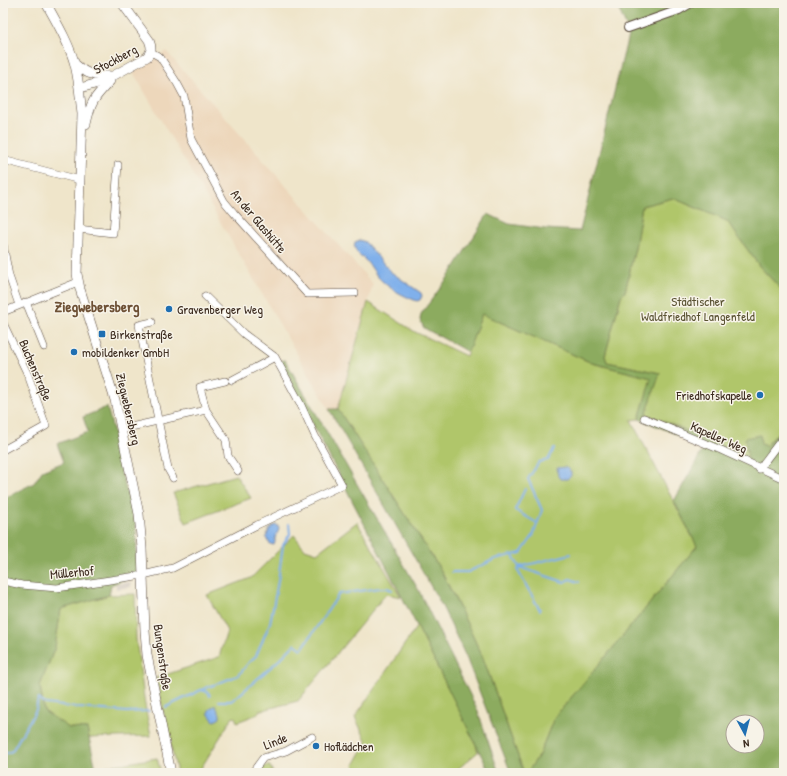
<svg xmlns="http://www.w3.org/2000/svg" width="787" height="776" viewBox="0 0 787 776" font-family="'Patrick Hand',sans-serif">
  <rect width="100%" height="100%" fill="#f7f3e8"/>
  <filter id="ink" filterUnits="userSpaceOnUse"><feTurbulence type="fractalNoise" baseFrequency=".025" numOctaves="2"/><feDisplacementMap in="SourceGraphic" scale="8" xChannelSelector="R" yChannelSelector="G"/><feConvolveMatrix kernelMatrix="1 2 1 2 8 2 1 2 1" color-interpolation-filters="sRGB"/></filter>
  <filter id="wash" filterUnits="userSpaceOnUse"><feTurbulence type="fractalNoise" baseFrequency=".012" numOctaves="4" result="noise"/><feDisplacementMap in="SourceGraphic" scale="16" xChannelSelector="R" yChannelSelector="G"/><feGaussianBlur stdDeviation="0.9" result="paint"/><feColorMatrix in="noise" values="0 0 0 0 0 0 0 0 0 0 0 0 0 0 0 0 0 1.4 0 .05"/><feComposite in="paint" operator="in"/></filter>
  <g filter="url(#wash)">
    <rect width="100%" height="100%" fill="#efe5ca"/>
    <path fill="#edd7bb" d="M166 51 373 284 338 409H329L133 72Z"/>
    <path fill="#ccc2b9" d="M131 582V587L116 589V584Z"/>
    <path fill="#b0c66a" stroke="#767844" d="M673 198 727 221 760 267 784 292V426L766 446 761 445 749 460 712 441 646 414 660 373 607 362 605 356 621 296 625 292 635 248 642 206Z
      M368 302 415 332 466 356 482 314 592 363 652 378 639 419 631 420 697 546 612 649 554 718 539 755 527 773H524L483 658 453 594 440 569 338 409Z
      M236 475 251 498 186 523 173 493Z
      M357 522 401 597 386 594 298 701 259 711 258 714 237 722 235 717 232 718 198 773H177L156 678 219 657 227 631 207 595 251 578 294 535 305 549 317 553Z
      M135 594 136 639 145 705 151 736 89 738 91 773H3L36 712 89 738V737L87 729 69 728 44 711 40 686 55 647 61 609 109 595Z
      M417 626 475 742 478 752 453 773H362L354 765 367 742 355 717Z
      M157 758 161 773H97L96 768Z
      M266 766H270L273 773H259L261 769Z"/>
    <path fill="#8cab5e" stroke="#646a3e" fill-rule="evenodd" d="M616 3H784V292L760 267 727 221 673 198 642 206 635 248 625 292 621 296 605 356 607 362 660 373 646 415 712 441 748 459 745 438 760 435 761 444 766 446 784 426V773H527L539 755 554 718 612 649 697 546 674 501 705 446 639 419 651 378 592 363 482 314 468 352 424 328 420 320 421 314 449 276 488 214 509 224 545 229 580 231 628 36 627 28ZM733 722H757V746H733Z
      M285 360 418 589 477 709 499 773H490L417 626 280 361Z
      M107 407 116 441 121 472 136 524 137 574 111 585 109 595 61 609 55 647 40 686 44 711 69 728 87 729 97 773H3V499L34 483 42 471 64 462 57 444 88 432 83 417Z
      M329 409H338L440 569 460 609 483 658 524 773H511L466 657 441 604Z"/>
    <path fill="#80b0eb" stroke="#5e6d84" d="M360 240 365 242 391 272 421 293 422 296 420 300 417 301C403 296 388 288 378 277 374 272 371 266 367 262 361 255 352 251 355 242Z
      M566 467 571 472V476L567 479H560L558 476 557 468Z
      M277 525 279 528C279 532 276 534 275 538 275 541 275 543 274 545L270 544 266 537C269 531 269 526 277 525Z
      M215 705 220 714V718L215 721 213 720 208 713 209 710Z"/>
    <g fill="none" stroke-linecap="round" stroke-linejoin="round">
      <path stroke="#80b0eb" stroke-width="2" d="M525 489 515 510 537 523
        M513 555 519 567 564 582 570 579 579 582
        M452 572H468L495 559 521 553 533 536 542 510 528 479 539 462 548 460 554 449
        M540 610 518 571 519 567 571 554
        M201 690 239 675 249 662 256 656 270 623 278 581 283 545 290 534 289 524
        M219 701H231L238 696 280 659 295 644 302 649 339 594 380 588H387L392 590
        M166 707 201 690 208 692 210 696
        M3 751 7 753 12 751 36 710 38 699 46 704 80 708 127 712 149 711"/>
    </g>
  </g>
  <g filter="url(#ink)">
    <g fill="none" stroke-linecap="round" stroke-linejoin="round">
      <g stroke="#564638" stroke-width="8">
        <path id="minor" d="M151 52 160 57 177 83 184 96 191 139 224 201 234 213 307 294 355 293
          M3 160 80 180
          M78 229 113 233 118 165
          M3 244 9 276 19 305
          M26 302 44 347
          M3 312 78 282
          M152 322 139 325 168 469 173 478
          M3 323 28 375 46 426 3 450
          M232 380 275 357
          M225 381 200 387 206 410 226 440 228 456 238 471
          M644 418 721 450 784 479
          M122 429 206 410
          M759 469 784 436
          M3 581 22 585 57 588 143 575 173 568 257 525 342 485 315 436 300 403 275 357 244 334 205 296
          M252 773 263 758 286 751 312 737"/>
      </g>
      <g stroke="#564638" stroke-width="10">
        <path id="tertiary" d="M628 28 679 10 691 3"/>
      </g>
      <g stroke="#564638" stroke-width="10">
        <path id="secondary" d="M46 3C57 23 69 43 75 65 79 81 80 97 82 114L77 274 80 289 115 400 139 514 142 548 145 631 147 655 171 773
          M75 64C87 75 95 76 112 76
          M80 88 102 82 147 57C152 51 152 48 149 40L122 3
          M86 124C91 101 94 98 110 81"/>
      </g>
      <use href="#minor" stroke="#fff" stroke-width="7"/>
      <use href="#tertiary" stroke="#fff" stroke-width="8"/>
      <use href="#secondary" stroke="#fff" stroke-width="9"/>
    </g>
  </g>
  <g fill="#1f6fb2" stroke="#f7f3e8" stroke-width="1.5">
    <circle cx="169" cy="309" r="4"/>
    <rect x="98" y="330" width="8" height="8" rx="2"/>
    <circle cx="74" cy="352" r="4"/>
    <circle cx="760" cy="395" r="4"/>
    <circle cx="316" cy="746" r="4"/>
  </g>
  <g text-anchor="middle" stroke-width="3" stroke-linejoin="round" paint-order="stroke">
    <g font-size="13" fill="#3b2a1e" stroke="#f7f3e8">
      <text transform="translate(115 59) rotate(-28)" y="5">Stockberg</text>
      <text transform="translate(259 221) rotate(50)" y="5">An der Glashütte</text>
      <text transform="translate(36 370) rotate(67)" y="5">Buchenstraße</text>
      <text transform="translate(129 409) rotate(77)" y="5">Ziegwebersberg</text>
      <text transform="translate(719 437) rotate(24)" y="5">Kapeller Weg</text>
      <text transform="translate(72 572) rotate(-5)" y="5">Müllerhof</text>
      <text transform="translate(163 657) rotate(82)" y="5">Bungenstraße</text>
      <text transform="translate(275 741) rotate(-22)" y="5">Linde</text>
    </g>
    <g font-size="13" fill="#585131" stroke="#f7f3e8">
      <text x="698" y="306">Städtischer<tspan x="698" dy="15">Waldfriedhof Langenfeld</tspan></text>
    </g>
    <g font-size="13" fill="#3b2a1e" stroke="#f7f3e8" text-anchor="start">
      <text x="177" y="314">Gravenberger Weg</text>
      <text x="110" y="339">Birkenstraße</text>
      <text x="82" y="357">mobildenker GmbH</text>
      <text x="752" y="400" text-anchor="end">Friedhofskapelle</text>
      <text x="324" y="751">Hoflädchen</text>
    </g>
    <g font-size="15" font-weight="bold" fill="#6e5136" stroke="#f7f3e8">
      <text x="97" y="312">Ziegwebersberg</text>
    </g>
  </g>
  <rect width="787" height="776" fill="none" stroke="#f7f3e8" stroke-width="16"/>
  <g transform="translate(745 734) rotate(173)"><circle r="19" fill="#f7f3e8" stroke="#aca397"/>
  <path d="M0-3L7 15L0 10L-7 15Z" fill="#1f6fb2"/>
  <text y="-6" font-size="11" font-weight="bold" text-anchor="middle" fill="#3b2a1e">N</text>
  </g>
</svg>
